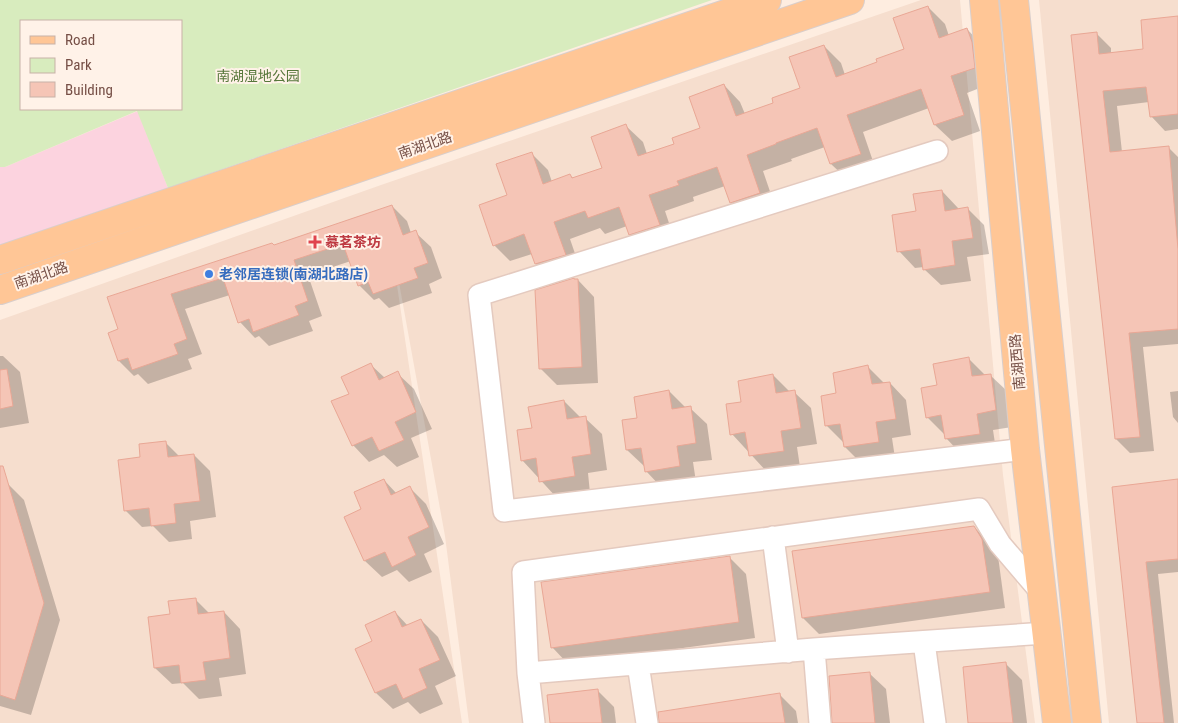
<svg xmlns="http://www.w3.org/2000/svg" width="1178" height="723" viewBox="0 0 1178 723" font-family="'Roboto Condensed','Noto Sans SC',sans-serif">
  <rect width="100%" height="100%" fill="#feede0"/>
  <path fill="#f6dece" d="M921 0H960L1003 475 1035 723H469L445 536 386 211 462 723H0V320L381 185Z
    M1039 0H1178V723H1109Z"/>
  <path fill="#fcd3df" d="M138 111 168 188 0 245V167H5Z"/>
  <path fill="#d8ecbe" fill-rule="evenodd" d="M0 0H712L168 188 137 111 5 167H0ZM21 21H181V109H21Z"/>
  <path fill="#0003" d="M928 7 945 24 949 36 967 29 983 46 990 84 967 93 980 131 952 141 935 125 929 108 863 132 876 170 848 180 831 164 825 147 791 159 792 161 763 171 776 209 747 219 731 202 725 186 693 197 694 201 665 211 675 241 647 251 630 234 627 226 605 234 600 228 570 239 581 271 552 280 536 264 532 254 510 261 494 245 508 196 531 153 548 170 552 182 570 175 574 179 603 169 626 126 643 142 647 154 675 145 701 128 724 85 740 102 745 114 775 103 801 89 824 46 841 63 845 75 878 63 905 50Z
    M1178 17V129L1165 131 1151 116 1149 102 1117 106 1122 152 1169 148 1178 157V344L1143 347 1154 451 1130 453 1116 439 1096 33 1111 48V54L1145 50Z
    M942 191 958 208V210L968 209 984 225 989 254 967 257 971 281 941 285 924 269V267L915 268 899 251 917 212Z
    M392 206 407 221 411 233 415 232 431 247 442 278 429 284 432 293 389 308 379 298 374 300 359 285 351 261 308 275 322 316 309 321 313 331 269 346 259 336 255 338 240 322 230 295 185 309 202 354 188 359 192 369 148 384 138 374 134 376 119 361 120 329 109 298 274 246Z
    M578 280 594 297 598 383 557 385 541 369Z
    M0 356H3L20 372 29 423 0 428Z
    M968 358 985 375H990L1007 391 1012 427 993 430 996 450 962 455 946 438 945 433 944 434 927 417 938 386Z
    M371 365 385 378 397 373 414 389 432 429 411 438 419 457 397 467 384 455 369 462 353 445Z
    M868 367 885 384 890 383 906 400 911 435 892 438 895 458 861 463 845 447 844 442H843L826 425 837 395Z
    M773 375 790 392H794L811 408 817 444 797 447 800 467 767 472 732 434 742 403Z
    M669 391 686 408H690L707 424 712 460 693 462 696 482 662 488 646 471 645 466H644L627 450 623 421 638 419Z
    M1178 391V423L1173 417 1170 392Z
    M564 401 581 418H585L602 434 607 470 588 473 590 493 557 498 522 460 533 429Z
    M165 442 180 457 194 455 210 471 216 517 190 521 192 539 169 542 153 526 142 527 125 510 142 458Z
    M384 480 397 494 410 488 426 504 444 544 424 554 432 572 409 582 397 570 382 577 365 561 346 517 363 509Z
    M1178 480V572L1158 574 1174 723H1139L1114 488Z
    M8 484 24 500 60 620 31 715 0 706V486Z
    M974 527 991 544 998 556 1005 608 819 634 803 618Z
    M729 557 746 574 755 638 568 664 552 647Z
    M195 599 210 614 224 612 240 629 246 674 219 678 222 696 199 699 183 683 172 684 155 668 172 615Z
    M395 612 408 626 421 620 438 637 456 676 435 686 443 704 420 714 408 702 393 709 376 693 357 650 374 642Z
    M1006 664 1022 680 1027 723H970Z
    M869 673 886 689 890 723H834Z
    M598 691 614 707 616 723H552Z
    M780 695 796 711 798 723H660Z"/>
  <path fill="#f5c5b6" stroke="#e9a795" d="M928 6 939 38 967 28 972 42 975 68 951 76 964 115 934 125 921 89 847 115 861 154 830 164 817 128 776 143V144L747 155 760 193 730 203 717 167 677 181 679 185 649 195 660 225 629 235 619 207 588 218 585 211 554 222 566 255 535 264 524 234 493 246 479 205 507 195 496 164 532 152 543 184 570 174 572 178 602 168 591 137 626 124 638 156 674 144 672 138 700 128 689 97 724 84 736 116 773 103 772 98 800 88 789 57 824 45 836 77 877 62 876 59 904 49 893 18Z
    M1178 16V114L1150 117 1146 87 1103 91 1110 152 1169 146 1178 249V329L1129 333 1140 437 1115 439 1071 35 1097 32 1099 54 1143 49 1141 20Z
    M942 190 945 211 968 207 973 238 952 241 955 265 923 270 920 249 897 252 892 215 916 211 913 194Z
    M392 205 403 235 416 230 428 263 414 268 418 278 373 294 368 282 358 286 343 244 294 260 308 301 295 306 299 315 253 332 249 319 238 323 223 278 171 294 187 339 174 344 178 354 132 370 128 358 118 361 108 333 118 329 107 297 272 243 274 245Z
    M574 278V279H578L582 367 539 369 535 290Z
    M969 357 972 376 991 374 996 410 977 414 980 434 945 439 941 415 926 418 921 388 937 385 933 364Z
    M371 363 379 380 398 371 416 412 395 422 404 440 379 451 372 437 352 446 331 401 349 394 341 377Z
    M868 365 872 384 890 382 896 419 876 422 879 442 844 447 840 424 825 426 821 396 836 393 833 373Z
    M7 369 13 406 0 409V370Z
    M773 374 776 393 795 390 801 428 781 431 784 451 749 456 745 432 730 435 726 404 741 402 738 381Z
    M669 390 672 409 691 406 696 443 677 446 680 466 645 472 641 448 626 450 622 420 637 418 634 397Z
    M564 400 567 419 586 416 591 454 572 457 575 476 539 482 536 458 521 461 517 430 532 428 528 407Z
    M166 441 168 457 194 454 200 501 174 504 176 523 151 526 149 508 124 511 118 460 140 457 139 444Z
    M0 466H3L44 603 15 700 0 695Z
    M384 479 391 495 410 486 429 527 408 537 416 555 392 567 385 552 364 561 344 517 361 509 354 492Z
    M1178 479V559L1146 562 1164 723H1137L1112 487Z
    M974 526 982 539 990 592 802 618 792 551Z
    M730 556 739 622 551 648 541 582Z
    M196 598 198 614 224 611 230 658 203 662 206 680 181 683 179 665 154 668 148 617 170 614 168 601Z
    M395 611 402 627 421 619 440 660 419 669 427 688 403 699 396 684 375 693 355 649 372 641 365 625Z
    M1006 662 1013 723H968L963 667Z
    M870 672 875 723H832L829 676Z
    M598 689 602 723H550L547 695Z
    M780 693 785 723H659L658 712Z"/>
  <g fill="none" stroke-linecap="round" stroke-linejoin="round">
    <g stroke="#e4cabf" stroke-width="24">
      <path id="minor" d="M937 151 479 295 504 511 1025 449
        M773 537 788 652
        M924 642 935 723
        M814 649 820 723
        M638 664 647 723
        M528 673 523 572 979 509 1000 544 1041 592
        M534 723 528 673 814 649 1046 633"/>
    </g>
    <g stroke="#d9cecb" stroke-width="30">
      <path id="major" d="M984 0 1025 449 1057 723
        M1014 0 1087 723
        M0 260 767 0
        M0 290 850 0"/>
    </g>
    <use href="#minor" stroke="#fff" stroke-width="21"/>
    <use href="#major" stroke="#ffc696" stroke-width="28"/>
  </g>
  <path fill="#e0444e" stroke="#fff2e8" stroke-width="2" d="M312.5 234.5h5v5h5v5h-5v5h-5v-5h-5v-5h5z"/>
  <circle fill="#3f7fe0" stroke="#fff2e8" stroke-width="2" cx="209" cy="274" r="5"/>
  <g text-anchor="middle" stroke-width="4" stroke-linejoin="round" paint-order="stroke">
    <g font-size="14" fill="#57773b" stroke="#fff2e8">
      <text x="258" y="81">南湖湿地公园</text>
    </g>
    <g font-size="14" fill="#764f46" stroke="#fff2e8">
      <text transform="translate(425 145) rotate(-19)" y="5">南湖北路</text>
      <text transform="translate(41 275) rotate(-19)" y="5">南湖北路</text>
      <text transform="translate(1017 362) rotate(-95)" y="5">南湖西路</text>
    </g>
    <g font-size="14" font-weight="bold" fill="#be3a42" stroke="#fff2e8" text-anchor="start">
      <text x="325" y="247">慕茗茶坊</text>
    </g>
    <g font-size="14" font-weight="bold" fill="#366cbe" stroke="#fff2e8" text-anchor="start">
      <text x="219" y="279">老邻居连锁(南湖北路店)</text>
    </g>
  </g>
  <rect x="20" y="20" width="162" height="90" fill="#fff2e8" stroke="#c8b1a7"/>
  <rect x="30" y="36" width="25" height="8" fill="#ffc696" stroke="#c8b1a7"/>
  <text x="65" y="45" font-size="15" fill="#764f46">Road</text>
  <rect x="30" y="58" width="25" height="15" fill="#d8ecbe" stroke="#c8b1a7"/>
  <text x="65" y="70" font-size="15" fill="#764f46">Park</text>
  <rect x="30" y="82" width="25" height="15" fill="#f5c5b6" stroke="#c8b1a7"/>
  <text x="65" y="95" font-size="15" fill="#764f46">Building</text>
</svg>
